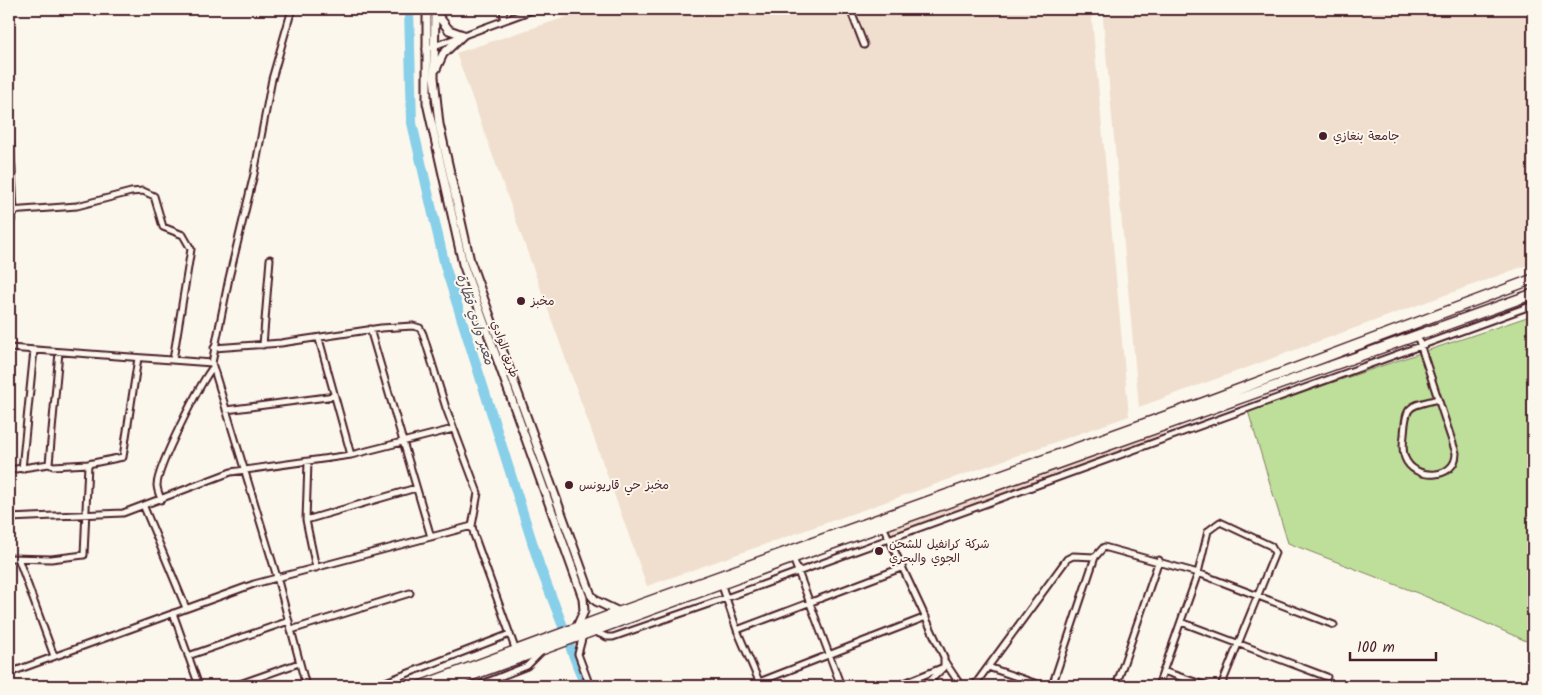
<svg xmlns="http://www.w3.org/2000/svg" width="1542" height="695" viewBox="0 0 1542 695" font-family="Kalam,'Playpen Sans Arabic',sans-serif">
  <rect width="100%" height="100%" fill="#fbf7ec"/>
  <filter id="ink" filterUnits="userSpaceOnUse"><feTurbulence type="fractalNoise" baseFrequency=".02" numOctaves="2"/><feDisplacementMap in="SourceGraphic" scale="10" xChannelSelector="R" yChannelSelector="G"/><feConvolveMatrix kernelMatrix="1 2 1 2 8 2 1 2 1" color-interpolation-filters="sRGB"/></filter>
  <g filter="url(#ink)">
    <path fill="#f0dfce" d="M591 9H1091L1129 416 647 586 456 53Z
      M1102 9H1533V263L1139 407Z
      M1161 430 1165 440 891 542 884 527Z"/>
    <path fill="#bddf99" stroke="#847f62" d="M1533 315V644L1420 594 1288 543 1248 411Z"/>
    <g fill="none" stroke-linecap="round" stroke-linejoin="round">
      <path stroke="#88cfe9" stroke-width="10" d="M409 9 412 123 445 266 540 567 564 629
        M571 649 585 686"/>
      <g stroke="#4a1f2b" stroke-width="9">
        <path id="minor" d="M850 9 864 45
          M503 20 504 9
          M426 49 535 9
          M9 112 14 211 9 228
          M9 211 77 206 131 192 143 191 154 196 163 227 183 235 191 249 173 360
          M370 329 431 537
          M1417 335 1456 453C1456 480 1414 481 1405 458 1402 451 1403 443 1404 435 1406 403 1409 407 1438 399
          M319 339 351 455
          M263 345 270 259
          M9 348 212 363 277 577 306 686
          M214 348 281 343 381 328 413 326 420 328 423 334 446 408 478 493 472 526 474 535 516 651
          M59 352 49 464 53 466 88 464 123 457 138 358
          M212 363 229 278 254 174 272 79 292 9
          M226 410 335 396
          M308 462 306 520 316 568
          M22 469 34 350
          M9 470 49 464
          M9 493V470
          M161 500C160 496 157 490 157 485 158 466 200 383 213 367
          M144 507 186 608
          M9 518 123 513 231 472 351 455 453 429
          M306 520 416 488
          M883 526 944 657V667L925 686
          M9 558 51 559 84 555 88 464
          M18 558 54 656
          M793 558 841 686
          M721 583 737 630 761 686
          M173 613 199 686
          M1181 622 1327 677
          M291 630 410 593
          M737 630 901 568
          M593 631 607 637H613L726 598 1533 305
          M583 635 578 654 590 686
          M188 656 289 621
          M945 662 961 686
          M988 667 1043 686
          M1163 671 1207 686
          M9 673 254 584 472 526
          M759 682 926 617
          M234 686 299 663
          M375 686 510 634
          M477 686 527 666 540 653
          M897 686 944 667
          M974 686 1067 559 1073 556 1095 557
          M1052 686 1095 557 1104 547 1198 573 1334 625
          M1116 686 1159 560
          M1158 686 1198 573 1208 531 1220 522 1271 546 1275 553 1221 686"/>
      </g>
      <g stroke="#4a1f2b" stroke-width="11">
        <path id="secondary" d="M427 9V103L463 264 583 598 584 611 576 629
          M435 9 434 77 439 124 470 261 591 595 596 601 619 612
          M436 13 449 30 463 35
          M436 69 443 54 463 35"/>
      </g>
      <g stroke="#4a1f2b" stroke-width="12">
        <path id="trunk" d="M420 686 619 612 1205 402 1533 279
          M443 686 793 558 1533 294"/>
      </g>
      <use href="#minor" stroke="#fbf7ec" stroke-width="5"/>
      <use href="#secondary" stroke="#fbf7ec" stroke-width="7"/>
      <use href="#trunk" stroke="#fbf7ec" stroke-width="9"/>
    </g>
  </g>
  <g fill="#4a1f2b" stroke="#fbf7ec" stroke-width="2">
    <circle cx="1323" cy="136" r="5"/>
    <circle cx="521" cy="301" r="5"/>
    <circle cx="569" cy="485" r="5"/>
    <circle cx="879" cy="551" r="5"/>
  </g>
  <g text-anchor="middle" stroke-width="4" stroke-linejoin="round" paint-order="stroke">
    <g font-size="12" fill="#4a1f2b" stroke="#fbf7ec" text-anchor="start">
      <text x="1333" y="140">جامعة بنغازي</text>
      <text x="531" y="305">مخبز</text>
      <text x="579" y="489">مخبز حي قاريونس</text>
      <text x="889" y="548">شركة كرانفيل للشحن<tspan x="889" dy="14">الجوي والبحري</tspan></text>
    </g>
    <g font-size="12" fill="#4a1f2b" stroke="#fbf7ec">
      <text transform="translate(505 349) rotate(70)" y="4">طريق الوادي</text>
    </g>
    <g font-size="14" font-style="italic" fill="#5d5464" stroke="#fbf7ec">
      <text transform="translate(476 319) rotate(72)" y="5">معبر وادي قطّارة</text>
    </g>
  </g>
  <rect width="1542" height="695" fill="none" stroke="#fbf7ec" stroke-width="30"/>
  <rect x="15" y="15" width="1512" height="665" fill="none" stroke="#4a1f2b" stroke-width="2" filter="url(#ink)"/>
  <path d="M1350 652v8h86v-8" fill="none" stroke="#4a1f2b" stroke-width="2.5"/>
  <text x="1357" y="652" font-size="15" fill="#4a1f2b" stroke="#fbf7ec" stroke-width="4" paint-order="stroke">100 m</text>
</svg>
